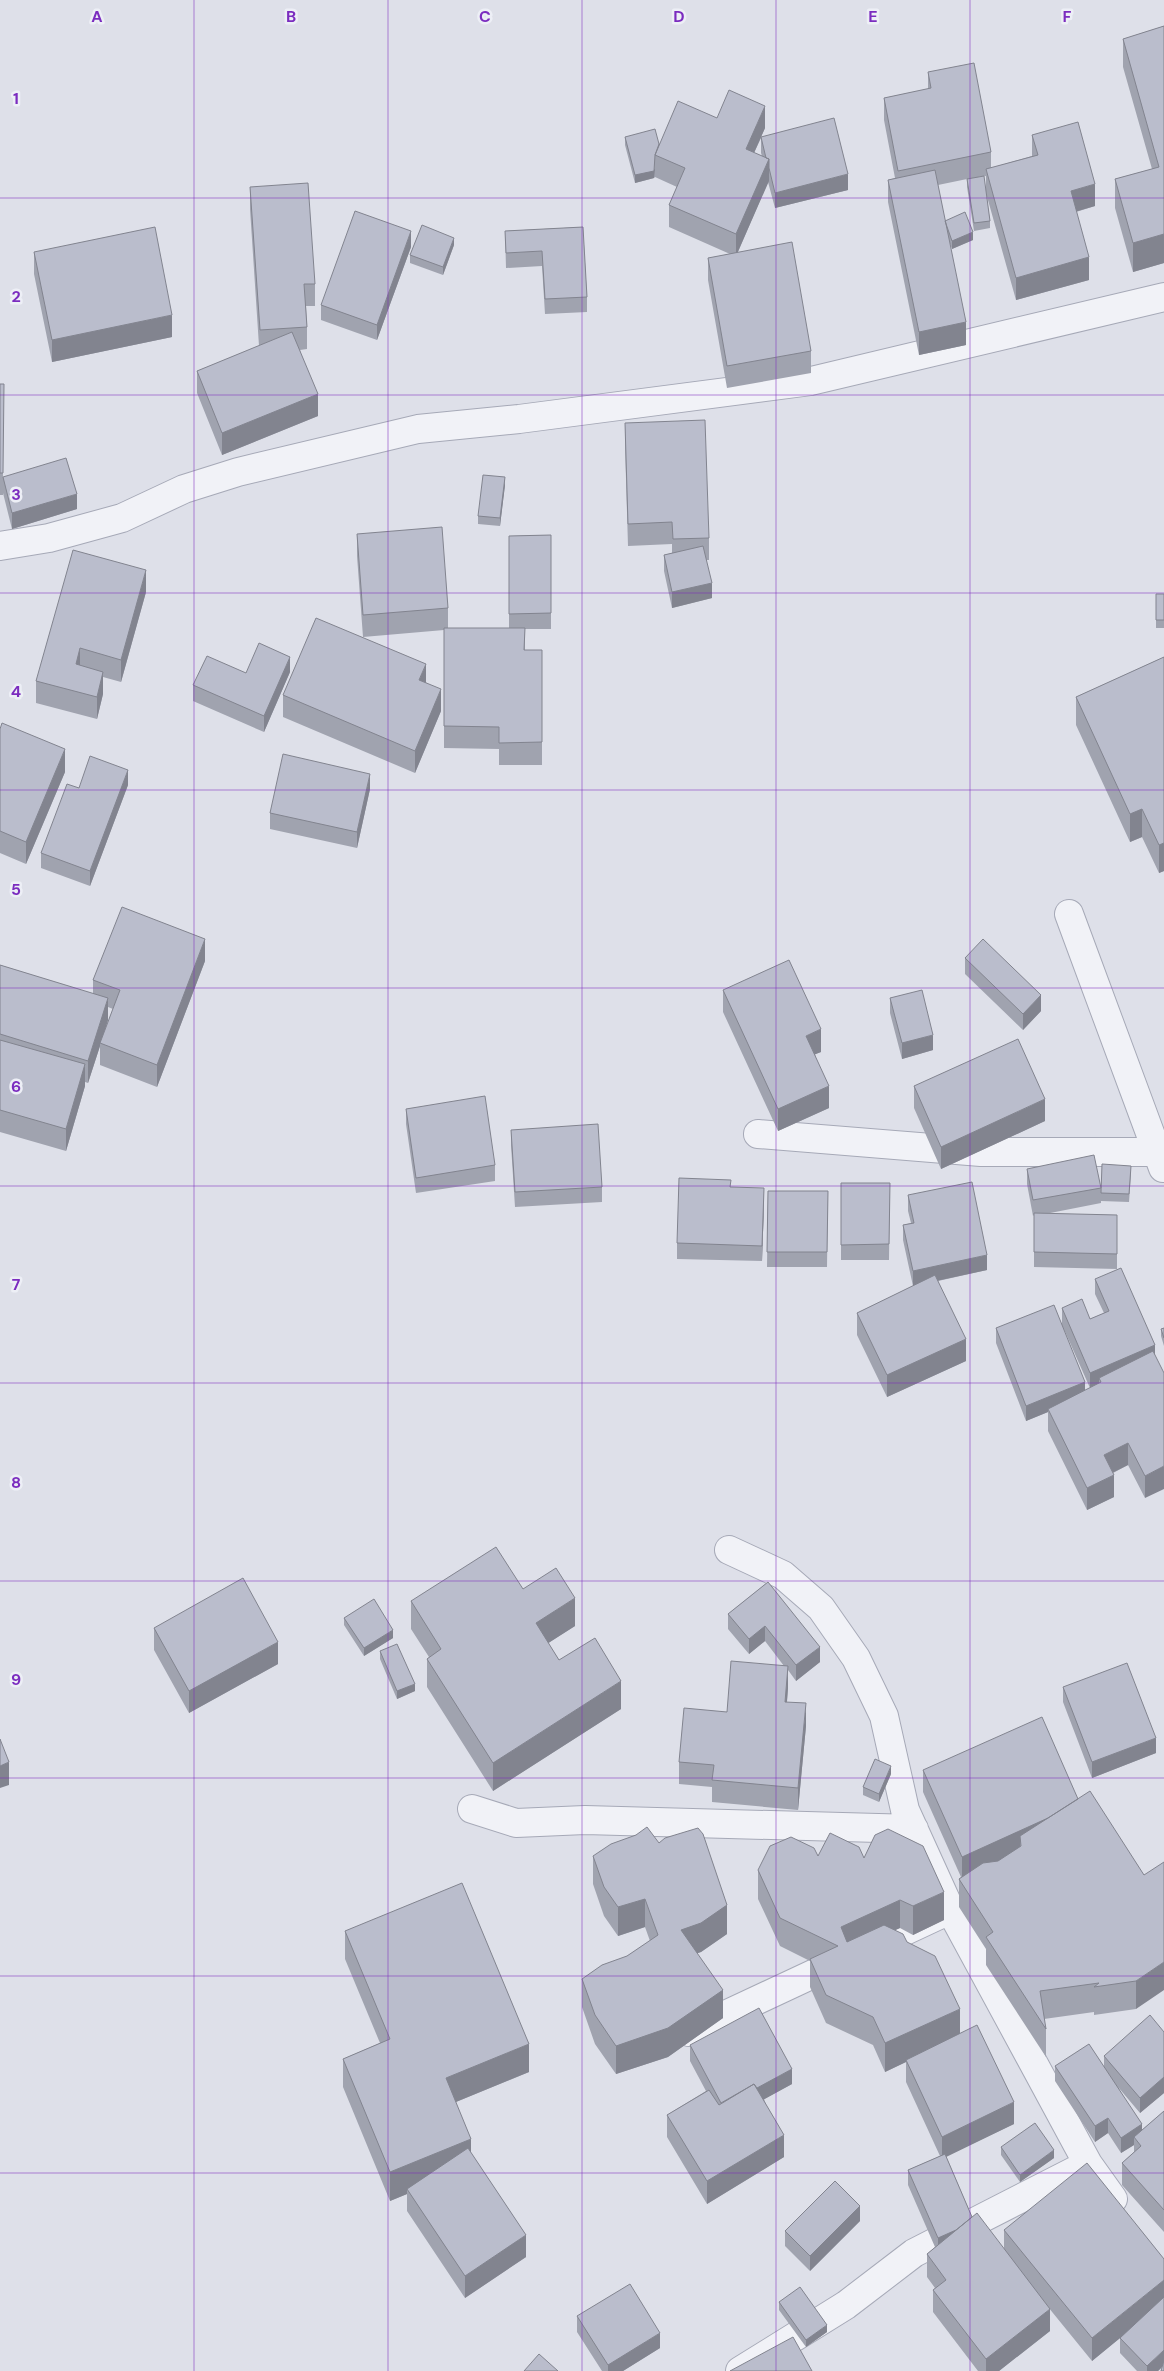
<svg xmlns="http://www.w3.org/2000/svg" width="1164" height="2371" viewBox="0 0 1164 2371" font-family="'DM Sans',sans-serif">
  <rect width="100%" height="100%" fill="#dee0e9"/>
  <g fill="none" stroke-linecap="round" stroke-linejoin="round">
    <g stroke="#a6a9b7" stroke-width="30">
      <path id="minor" d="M0 546 49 538 122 518 184 489 238 472 418 429 519 419 811 381 1164 297
        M1069 914 1163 1168
        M758 1134 981 1152H1157
        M729 1550 783 1575 821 1608 856 1658 884 1716 905 1810 950 1909 1088 2164 1113 2199
        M472 1809 516 1823 585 1820 914 1829
        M689 2032 939 1915
        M740 2371 846 2305 914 2253 1088 2164"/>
    </g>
    <use href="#minor" stroke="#f1f2f7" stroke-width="28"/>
  </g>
  <path fill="#a0a3af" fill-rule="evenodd" d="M1164 26V263L1133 272 1115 208V179L1152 169 1123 67V39Z
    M928 72 991 152V168L1032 156V135L1095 206 1076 212 1089 280 1016 300 986 193 990 221V228L974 231 967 187V179L938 185 945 221 973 240 952 249 949 241 966 345 919 355 888 202V180L895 178 884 120V98L928 89ZM986 176V190L978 177Z
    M717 118 765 128 761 137 848 190 775 208 768 182 738 252 811 351V373L727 388 708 280V258L730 254 669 227V205L677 187 655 177 654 178 635 183 625 145V137L659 144ZM761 138V153L762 156 754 153Z
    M250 187 315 284V306H306L307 327V349L300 350 318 416 222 455 197 393V371L259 346 250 209Z
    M583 227 587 297V312L545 314 542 266 506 268 505 231Z
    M454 245 443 275 410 263V255Z
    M411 247 377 340 321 320V305Z
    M34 252 172 337 52 362 34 274Z
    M0 384 3 477 77 509 12 529 3 493V495H0Z
    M625 423 709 538V560H706L712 598 672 608 664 571V555L672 553V544L628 546 625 445Z
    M505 485 500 526 478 524V516Z
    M357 534 448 608V628H509V536L551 535V629H525V650H542V765H499V749L444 748V630L363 637 357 556Z
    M146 592 121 682 103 677V694L97 719 36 703V681Z
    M1156 594H1164V628H1156Z
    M1164 657V871L1159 873 1142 837 1130 842 1076 725V697Z
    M290 672 264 732 193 701V685L246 673Z
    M426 682 441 711 415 773 283 717V695Z
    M0 729 65 772 26 864 0 853Z
    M128 785 90 886 41 868V853L79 788Z
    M370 789 357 848 270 829V813Z
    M965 958 1041 1011 1023 1030 965 974Z
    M205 961 157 1087 100 1065V1046L88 1083 85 1082V1086L66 1151 0 1132V965L93 994V980ZM108 1007 113 1009 105 1030 108 1020Z
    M723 990 821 1052 815 1054 829 1108 778 1131 723 1012Z
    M890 998 933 1050 902 1059 890 1013Z
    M914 1086 1045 1121 941 1169 914 1108Z
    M406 1109 495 1165V1181L416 1193 406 1124Z
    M511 1130 602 1187V1202L515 1207 511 1145Z
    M1027 1169 1101 1188V1203L1045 1214 1117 1215V1269L1034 1267V1215L1033 1216 1027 1184Z
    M1131 1174 1129 1202 1101 1201V1193Z
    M841 1183H890L889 1260H841Z
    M731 1187 764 1204 762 1261 677 1259V1243Z
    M768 1191H828L827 1267H767Z
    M908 1195 987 1270 938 1281 966 1361 887 1397 857 1335V1313L913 1286 903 1240V1225L911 1223 908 1211Z
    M1095 1279 1155 1345 1145 1498 1128 1465 1113 1473 1114 1497 1087 1510 1048 1431V1412L1026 1421 996 1343V1328L1062 1323V1308L1090 1319 1104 1313 1095 1294ZM1063 1327 1090 1388 1085 1391Z
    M1164 1328V1346L1161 1336V1329Z
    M768 1582 820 1662 796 1681 788 1670V1688L787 1702 806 1726 798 1810 712 1802V1787L679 1784V1762L727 1712 784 1666 765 1641 749 1654 728 1629V1614Z
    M523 1589 575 1626 548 1643 559 1660 621 1709 493 1791 427 1687V1659L429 1657 411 1629V1601Z
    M344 1618 393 1638 364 1656 344 1625Z
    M154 1628 278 1664 189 1713 154 1650Z
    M380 1651 415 1691 397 1699 380 1659Z
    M1063 1687 1156 1753 1092 1778 1063 1702Z
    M923 1770 1078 1799 1144 1875 1136 2009 1094 2015V2012L1044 2019 1046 2029V2057L986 1965V1949L959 1907V1879L961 1877 923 1792Z
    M891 1774 879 1802 863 1795V1787Z
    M659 1843 727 1934 701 1952 697 1953 723 2018 668 2057 616 2074 595 2044 582 2007V1979L627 1956 650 1941 645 1927 618 1936 604 1916 593 1884V1856Z
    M818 1856 864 1858 944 1920 913 1935 900 1928 895 1930 907 1942 960 2034 1014 2124 946 2156 972 2217 1004 2249V2230L1162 2367 1158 2371H1137L1120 2353V2338L1092 2361 1044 2302 1050 2331 999 2371H978L933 2312V2290L935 2288 927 2277V2254L935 2247 908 2185V2170L940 2156 906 2082V2062L885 2072 873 2045 826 2023 810 1987V1961L780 1946 758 1899V1870Z
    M345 1931 529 2072 456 2102 471 2154 526 2257 465 2298 407 2211V2194L390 2201 343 2087V2059L380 2043 345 1959Z
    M1164 2032V2093L1140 2113 1118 2087 1142 2130 1164 2111V2232L1122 2185V2163L1134 2152V2145L1121 2153 1108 2133 1095 2142 1055 2081V2066H1104V2056Z
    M690 2045 792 2084 764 2099 784 2157 707 2204 667 2137V2115L706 2091 690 2061Z
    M1001 2147 1054 2158 1020 2182 1001 2155Z
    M860 2221 810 2271 785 2246V2231Z
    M779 2302 827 2332 806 2347 779 2310Z
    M577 2316 660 2348 623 2371H602L577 2332Z"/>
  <path fill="#82848f" d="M765 106V128L746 171V149Z
    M769 159V181L736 256V234Z
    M655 169 654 178 635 183V175Z
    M848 174V190L775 208V193Z
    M1095 184V206L1071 213V191Z
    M411 231V247L377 340V325Z
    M973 232V240L952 249V241Z
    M1164 234V263L1133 272V243Z
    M454 238V245L443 275V267Z
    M1089 257V280L1016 300V278Z
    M172 315V337L52 362V340Z
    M966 322V345L919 355V332Z
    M318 394V416L222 455V433Z
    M505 477V485L500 526V518Z
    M77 494V509L12 529V513Z
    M146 570V592L121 682V660Z
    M712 583V598L672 608V592Z
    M80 648V671L76 664Z
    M290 657V672L264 732V716Z
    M426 664V686L419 680Z
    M103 672V694L97 719V697Z
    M441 689V711L415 773V751Z
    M65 749V772L26 864V842Z
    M128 770V785L90 886V871Z
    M370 774V789L357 848V832Z
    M1142 809V837L1130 842V814Z
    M1164 843V871L1159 873V845Z
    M205 939V961L157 1087V1065Z
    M1041 995V1011L1023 1030V1014Z
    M108 998V1020L101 1043H100V1046L88 1083V1061Z
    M821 1029V1052L806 1058V1036Z
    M933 1035V1050L902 1059V1043Z
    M85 1064V1086L66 1151V1129Z
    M829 1086V1108L778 1131V1109Z
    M1045 1099V1121L941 1169V1147Z
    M764 1188V1204L762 1261V1246Z
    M987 1255V1270L913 1286V1271Z
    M966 1339V1361L887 1397V1375Z
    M1155 1345V1360L1101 1382 1099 1378V1385L1090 1389V1373Z
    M1085 1382V1397L1048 1409V1412L1026 1421V1406Z
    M1128 1443V1465L1104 1477V1455Z
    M1164 1466V1489L1145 1498V1476Z
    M1114 1475V1497L1087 1510V1488Z
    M575 1598V1626L536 1651V1623Z
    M765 1626V1641L749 1654V1639Z
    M393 1630V1638L364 1656V1648Z
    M278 1642V1664L189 1713V1691Z
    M820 1647V1662L796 1681V1665Z
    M788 1666V1688L785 1724V1702Z
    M621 1681V1709L493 1791V1763Z
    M415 1684V1691L397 1699V1691Z
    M806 1703V1726L798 1810V1788Z
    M1156 1738V1753L1092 1778V1762Z
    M9 1762V1785L0 1788V1766Z
    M891 1766V1774L879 1802V1794Z
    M1080 1803 1021 1846 1020 1836V1853L962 1879V1857Z
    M944 1892V1920L913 1935V1906Z
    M645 1899V1927L618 1936V1907Z
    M900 1900V1928L841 1955V1927Z
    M727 1905V1934L701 1952 681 1959V1930Z
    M1164 1962V1990L1136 2009V1981Z
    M723 1990V2018L668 2057 616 2074V2046Z
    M960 2009V2037L906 2060V2062L885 2072V2043Z
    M529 2044V2072L446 2106V2078Z
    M792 2069V2084L723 2122V2106Z
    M1164 2077V2093L1140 2113V2098Z
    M1014 2102V2124L942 2159V2137Z
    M1108 2118V2133L1095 2142V2126Z
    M1142 2124V2140L1134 2137V2145L1121 2153V2138Z
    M784 2135V2157L707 2204V2181Z
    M471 2139V2167L407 2189V2194L390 2201V2172Z
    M1054 2150V2158L1020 2182V2175Z
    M860 2206V2221L810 2271V2256Z
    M974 2222 938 2254V2238Z
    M526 2235V2257L465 2298V2276Z
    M1164 2280V2302L1092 2361V2338Z
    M1050 2309V2331L999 2371H986V2359Z
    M827 2325V2332L806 2347V2340Z
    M660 2333V2348L623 2371H608V2365Z
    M1164 2350V2365L1158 2371H1147V2366Z"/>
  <path fill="#babdcc" stroke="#82848f" d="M1164 26V234L1133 243 1115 179 1159 167 1123 39Z
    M974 63 991 152 898 171 884 98 931 88 928 72Z
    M729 90 765 106 746 149 769 159 736 234 669 205 685 168 655 155 678 101 717 118Z
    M834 118 848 174 775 193 769 168V159L766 158 761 137Z
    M1078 122 1095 184 1071 191 1089 257 1016 278 986 169 1038 155 1032 135Z
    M655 129 659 144 655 155 654 171 635 175 625 137Z
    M935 170 966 322 919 332 888 180Z
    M984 176 990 221 974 223 967 179Z
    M308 183 315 284H304L307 327 260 330 250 187Z
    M355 211 411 231 377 325 321 305Z
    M965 212 973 232 952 241 945 221Z
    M422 225 454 238 443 267 410 255Z
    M155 227 172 315 52 340 34 252Z
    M583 227 587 297 545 299 542 251 506 253 505 231Z
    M792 242 811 351 727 366 708 258Z
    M292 332 318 394 222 433 197 371Z
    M0 384H4L3 473H0Z
    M705 420 709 538 673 539 672 522 628 524 625 423Z
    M66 458 77 494 12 513 3 477Z
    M483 475 505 477 500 518 478 516Z
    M442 527 448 608 363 615 357 534Z
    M551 535V613L509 614V536Z
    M703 546 712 583 672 592 664 555Z
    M73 550 146 570 121 660 80 648 76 664 103 672 97 697 36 681Z
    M1156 594H1164V620H1156Z
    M316 618 426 664 419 680 441 689 415 751 283 695Z
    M444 628H525L524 650H542V742L499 743V727L444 726Z
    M259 643 290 657 264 716 193 685 207 656 246 673Z
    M1164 657V843L1159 845 1142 809 1130 814 1076 697Z
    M2 723 65 749 26 842 0 831V729Z
    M283 754 370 774 357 832 270 813Z
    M90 756 128 770 90 871 41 853 67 784 79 788Z
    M122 907 205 939 157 1065 100 1043 120 990 93 980Z
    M983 939 1041 995 1023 1014 965 958Z
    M789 960 821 1029 806 1036 829 1086 778 1109 723 990Z
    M0 965 108 998 88 1061 0 1034Z
    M922 990 933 1035 902 1043 890 998Z
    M1018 1039 1045 1099 941 1147 914 1086Z
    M0 1040 85 1064 66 1129 0 1110Z
    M485 1096 495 1165 416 1178 406 1109Z
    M598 1124 602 1187 515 1192 511 1130Z
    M1094 1155 1101 1188 1033 1200 1027 1169Z
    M1102 1164 1131 1166 1129 1194 1101 1193Z
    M679 1178 731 1180 730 1187 764 1188 762 1246 677 1243Z
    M972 1182 987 1255 913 1271 903 1225 914 1223 908 1195Z
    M841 1183H890L889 1244 841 1245Z
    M768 1191H828L827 1252H767Z
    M1034 1213 1117 1215V1254L1034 1252Z
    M1121 1268 1155 1345 1090 1373 1062 1308 1082 1299 1090 1319 1109 1311 1095 1279Z
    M935 1275 966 1339 887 1375 857 1313Z
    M1054 1305 1085 1382 1026 1406 996 1328Z
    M1164 1328V1338L1161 1329Z
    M1153 1351 1164 1373V1466L1145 1476 1128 1443 1104 1455 1114 1475 1087 1488 1048 1409 1101 1382 1099 1378Z
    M496 1547 523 1589 556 1568 575 1598 536 1623 559 1660 595 1638 621 1681 493 1763 427 1659 441 1649 411 1601Z
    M243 1578 278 1642 189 1691 154 1628Z
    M768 1582 820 1647 796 1665 765 1626 749 1639 728 1614Z
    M374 1599 393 1630 364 1648 344 1618Z
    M397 1644 415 1684 397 1691 380 1651Z
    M731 1661 788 1666 785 1702 806 1703 798 1788 712 1780 714 1765 679 1762 684 1708 727 1712Z
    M1127 1663 1156 1738 1092 1762 1063 1687Z
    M1042 1717 1078 1799 1048 1818 962 1857 923 1770Z
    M0 1739 9 1762 0 1766Z
    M875 1759 891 1766 879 1794 863 1787Z
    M1090 1791 1144 1875 1164 1862V1962L1136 1981 1094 1987 1099 1983 1040 1991 1046 2029 986 1937 993 1932 959 1879 983 1863 998 1861 1021 1846 1020 1836Z
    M647 1827 659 1843 665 1838 698 1828 703 1834 727 1905 701 1923 681 1930 723 1990 668 2028 616 2046 595 2015 582 1979 602 1965 627 1956 658 1935 645 1899 618 1907 604 1887 593 1856 611 1844 636 1835Z
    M888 1829 923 1846 944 1892 913 1906 900 1900 841 1927 847 1942 884 1925 903 1934 907 1942 935 1956 960 2009 885 2043 873 2017 826 1995 810 1959 838 1946 780 1918 758 1870 770 1846 791 1837 814 1848 818 1856 830 1833 859 1847 864 1858 875 1835Z
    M462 1883 529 2044 446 2078 471 2139 390 2172 343 2059 390 2039 345 1931Z
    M759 2008 792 2069 757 2088 754 2084 721 2103 690 2045Z
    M1150 2015 1164 2032V2077L1140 2098 1104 2056Z
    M977 2025 1014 2102 942 2137 906 2060Z
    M1089 2044 1142 2124 1121 2138 1108 2118 1095 2126 1055 2066Z
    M754 2084 784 2135 707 2181 667 2115 709 2090 719 2105Z
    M1164 2111V2210L1122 2163 1141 2146 1134 2137Z
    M1035 2123 1054 2150 1020 2175 1001 2147Z
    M468 2148 526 2235 465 2276 407 2189Z
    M945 2154 972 2217 956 2230 938 2238 908 2170Z
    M1087 2163 1164 2259V2280L1092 2338 1004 2230Z
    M835 2181 860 2206 810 2256 785 2231Z
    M977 2213 1050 2309 986 2359 933 2290 946 2280 927 2254Z
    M630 2284 660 2333 608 2365 577 2316Z
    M800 2287 827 2325 806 2340 779 2302Z
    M1164 2297V2350L1147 2366 1120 2338Z
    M793 2337 812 2371H730Z
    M539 2354 558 2371H524Z
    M1164 2360V2371H1161Z"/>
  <path fill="none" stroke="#7b2cbf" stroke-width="1" stroke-opacity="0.55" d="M194 0V2371M388 0V2371M582 0V2371M776 0V2371M970 0V2371M0 198H1164M0 395H1164M0 593H1164M0 790H1164M0 988H1164M0 1186H1164M0 1383H1164M0 1581H1164M0 1778H1164M0 1976H1164M0 2173H1164"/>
  <g font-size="16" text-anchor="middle" font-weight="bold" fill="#7b2cbf" stroke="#edeff6" stroke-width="5" stroke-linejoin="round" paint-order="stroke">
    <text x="97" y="22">A</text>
    <text x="291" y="22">B</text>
    <text x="485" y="22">C</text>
    <text x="679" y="22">D</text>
    <text x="873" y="22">E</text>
    <text x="1067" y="22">F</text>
    <text x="16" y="104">1</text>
    <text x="16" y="302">2</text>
    <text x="16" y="500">3</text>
    <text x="16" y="697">4</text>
    <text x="16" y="895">5</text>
    <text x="16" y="1092">6</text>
    <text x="16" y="1290">7</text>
    <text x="16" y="1488">8</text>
    <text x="16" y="1685">9</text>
  </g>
</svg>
